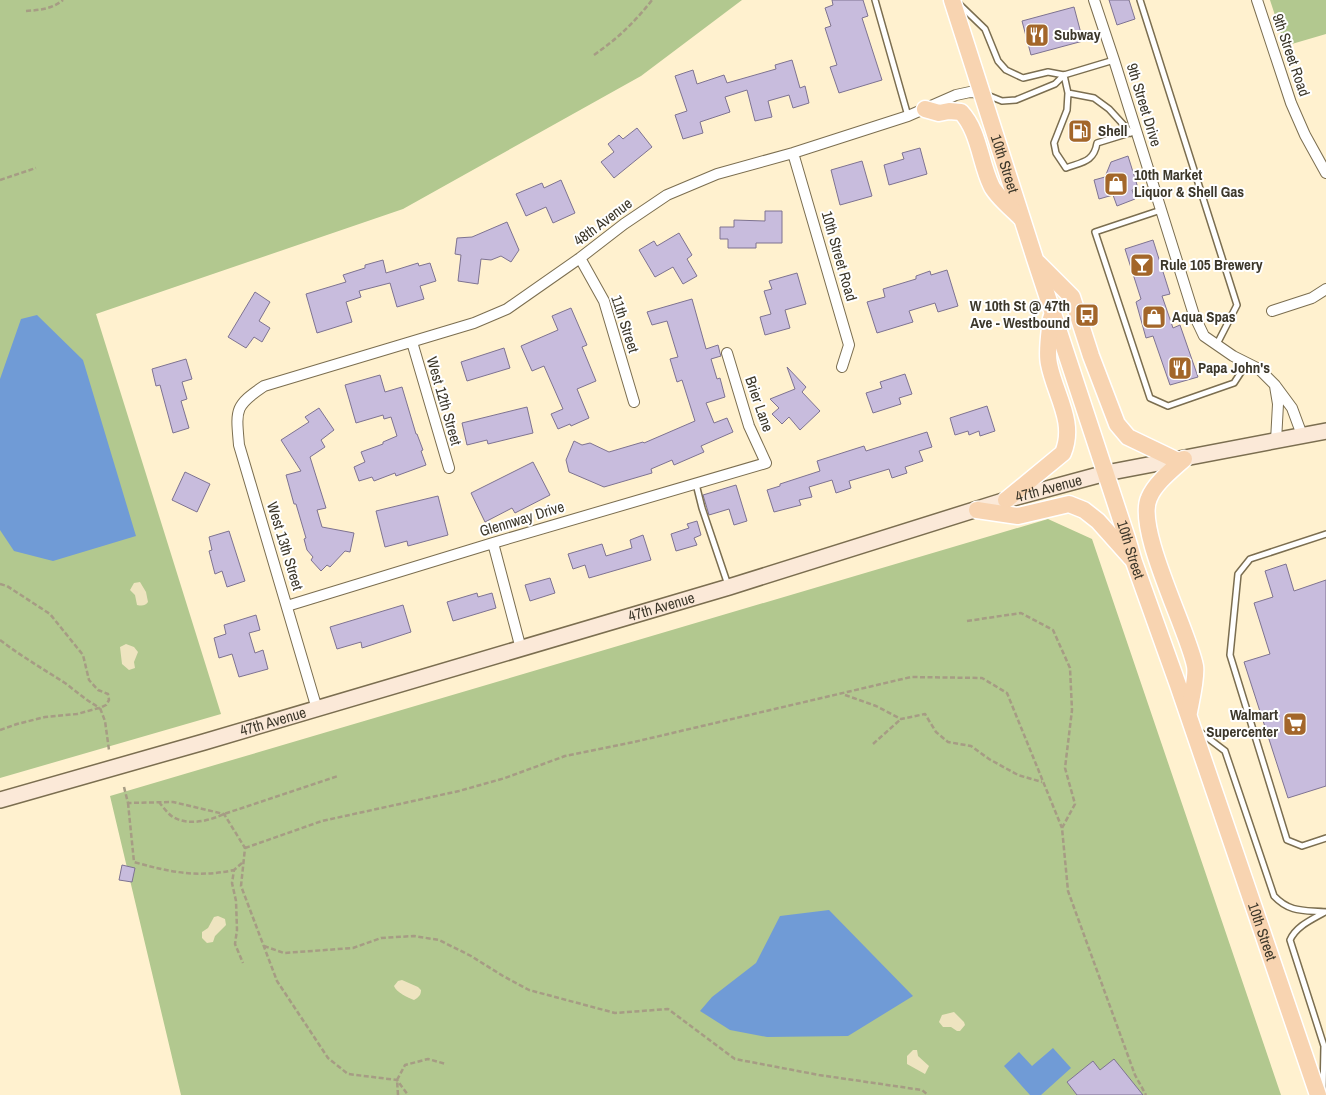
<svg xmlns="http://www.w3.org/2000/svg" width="1326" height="1095" viewBox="0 0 1326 1095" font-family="'Archivo Narrow',sans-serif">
  <rect width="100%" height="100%" fill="#fff1cf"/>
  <path fill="#b2c88f" d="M0 0H742L641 76 403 209 96 314 221 714 0 778Z
    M1270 0H1326V34L1285 46Z
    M1048 519 1092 539 1281 1095H181L110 796Z"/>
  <path fill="#eee4c0" d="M140 582 146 592 148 602C145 606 142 606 137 605L135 595 130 590 134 583Z
    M126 644 134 647 138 652 134 662 135 668 129 670 122 664 120 647Z
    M218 916 225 919 226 925 215 936 213 942 207 943 202 938V932L208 928 214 917Z
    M402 980 418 987 421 990C421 995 419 997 414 1000 408 998 396 992 394 986L398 981Z
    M954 1012 964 1022 965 1025 960 1031H957L951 1027H943L939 1022 942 1015Z
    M913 1050H917L918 1056 929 1066 925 1074 907 1064V1056Z"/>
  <path fill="#709bd6" d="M37 315 83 360 136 536 53 561 14 551 0 530V379L21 319Z
    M829 910 913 996 848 1036 767 1037 730 1030 700 1011 712 997 756 963 780 916Z
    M1053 1048 1071 1068 1041 1095H1030L1004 1066 1019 1052 1032 1066Z"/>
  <path fill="#c8bcdd" stroke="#7e7391" d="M832 0H863L868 16 862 18 882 80 839 93 830 67 837 65 825 28 831 26 825 8 833 5Z
    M1109 0H1129L1135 19 1117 25Z
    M1074 7 1083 41 1031 55 1022 21Z
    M792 60 800 88 805 86 809 103 793 108 789 95 768 101 772 117 755 121 747 90 725 97 730 112 700 122 703 133 683 139 675 115 687 111 675 76 693 70 697 84 724 75 727 83 776 69 775 65Z
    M637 128 652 147 614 178 601 162 614 152 608 144 619 135 623 139Z
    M920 148 927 174 889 185 884 165 904 159 902 153Z
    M1128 156 1138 188 1132 190 1135 199 1117 206 1113 195 1099 199 1094 180 1105 177 1111 162Z
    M862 161 872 196 840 205 831 170Z
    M561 180 575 213 553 223 546 207 526 216 516 194 542 183 544 188Z
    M765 211H782V243H756V248H728V239H720V227H734V220L765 221Z
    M507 222 519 250 511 262 501 256 491 260 481 259 478 284 458 281 461 255 455 254 457 238 472 237Z
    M679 233 692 255 687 259 697 276 683 284 673 267 655 277 639 250 654 241 657 246Z
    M1153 240 1170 294 1162 296 1173 328 1180 325 1198 377 1170 385 1153 336 1146 338 1136 302 1141 299 1125 249Z
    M383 260 386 273 418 263 419 266 430 263 436 281 420 286 424 299 397 307 390 283 359 291 361 297 346 302 352 322 317 333 306 294 346 282 343 275 365 268V265Z
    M947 270 958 306 938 312 935 303 909 311 913 322 877 333 867 302 885 297 883 289 916 279V276L930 271 931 275Z
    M797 273 806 304 785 310 790 328 765 335 760 317 771 314 764 291 772 289 769 281Z
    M255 292 270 302 259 321 270 328 262 342 254 337 246 348 228 337Z
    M692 299 706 349 718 345 720 353 721 356 711 359 717 379 720 378 725 397 706 403 714 423 727 418 733 432 701 446 704 452 674 465 672 460 651 469 652 473 604 487 569 472 566 460 574 441 582 445 590 443 609 452 643 442 644 443 695 421 682 380 677 382 670 359 678 357 667 321 652 325 647 312Z
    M571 308 587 345 582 347 596 381 577 389 589 418 571 426 570 424 558 429 551 414 563 409 544 366 532 371 521 346 558 330 552 316Z
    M504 348 510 368 467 381 461 362Z
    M186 359 192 379 182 382 187 399 181 401 189 428 173 433 160 385 156 386 152 369Z
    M787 367 806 387 802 392 820 411 800 430 789 417 782 424 772 414 779 408 770 399 795 389Z
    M905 374 912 394 899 398 901 404 873 413 866 393 882 388 880 382Z
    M380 375 385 392 402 387 416 434H417L423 450 421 451 426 465 396 476 395 473 374 481 372 477 359 481 354 467 365 462 361 452 383 444V442L397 436 391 417 384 419 383 415 356 423 345 385Z
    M987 406 995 431 980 436 979 431 969 435 968 431 955 435 950 418Z
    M527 407 533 433 488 444 487 440 467 445 462 423Z
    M319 408 334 430 321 440 325 447 310 457 326 508 317 510 322 527 354 533 350 552 345 551 330 567 327 565 321 571 311 560 313 557 307 550 304 539 306 538 296 504H294L286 475 301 471 281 440 309 422 305 417Z
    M927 432 932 447 919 451 923 461 905 467 907 473 892 478 889 469 849 481 851 488 836 493 832 480 809 487 812 497 799 500 801 505 774 512 767 490 780 486V484L820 471 817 461 864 446 866 451Z
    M533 462 550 495 515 513 512 508 485 522 471 493Z
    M185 472 210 484 197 512 172 500Z
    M736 485 747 521 734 525 729 509 709 515 703 495Z
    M438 496 448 535 408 546 407 541 385 547 376 511Z
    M697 521 701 535 694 538 697 545 676 551 671 534 689 528 687 524Z
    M229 531 245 581 227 587 222 571 215 574 209 551 212 550 209 537Z
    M643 535 651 560 589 578 585 565 573 569 568 554 602 544 606 556 632 548 630 540Z
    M1286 564 1294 591 1326 580V786L1288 798 1244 662 1270 654 1254 603 1273 597 1265 571Z
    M550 578 555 593 530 601 525 585Z
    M477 593 478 597 492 593 496 608 453 621 447 602Z
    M403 605 411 632 362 648 361 642 337 649 330 627Z
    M256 615 260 630 249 633 255 653 263 650 268 669 239 677 232 654 219 658 214 638 226 634 224 625Z
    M122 865 135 868 132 882 119 880Z
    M1114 1059 1143 1095H1077L1067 1082 1093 1061 1100 1070Z"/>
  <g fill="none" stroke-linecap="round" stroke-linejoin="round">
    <g stroke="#7b6e50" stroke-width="8">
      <path id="service" d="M875 0 908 116
        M1140 0 1237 305 1217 344
        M958 3 985 29 998 61 1006 70 1023 78 1048 72 1064 75 1114 60
        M1064 75 1068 93 1067 110 1054 143 1056 153 1066 168C1082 162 1094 162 1097 143L1136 131
        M1068 93 1094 98 1109 109 1131 133
        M987 95 1002 101 1016 100 1055 84 1064 75
        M1161 210 1095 232 1150 398 1168 406 1234 383 1247 363
        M696 484 702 508 728 585
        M1326 534 1250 559 1238 574 1230 655 1287 840 1302 846 1326 838
        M1200 732 1225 751 1274 896C1290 913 1304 910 1326 912
        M1323 1093 1324 1046 1290 940C1296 926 1313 919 1325 912"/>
    </g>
    <g stroke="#7b6e50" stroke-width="12">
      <path id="minor" d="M1094 0 1114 60 1194 315 1204 336 1233 356 1259 369 1275 385 1292 408 1302 435
        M1257 0 1291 103 1305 135 1326 173
        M793 153 849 345 842 367
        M580 258 604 301 634 402
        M1272 311 1312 298 1326 289
        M412 342 449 468
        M1275 386 1278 404 1276 441
        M493 543 521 649
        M287 606 493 543 766 463 749 426 727 353
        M317 709 239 445C236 410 234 406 264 386L474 323 507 309 580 258 624 224 667 195 717 174 793 153 908 116 956 95 970 92 982 93"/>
    </g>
    <g stroke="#7b6e50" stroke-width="18">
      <g id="secondary">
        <path id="s1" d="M0 800 204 742 729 587 1006 500 1106 473 1326 431"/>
      </g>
    </g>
    <g stroke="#fff" stroke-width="19">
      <g id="primary">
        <path id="s2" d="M952 0 1035 259 1127 538 1134 562 1178 685 1318 1095"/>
        <path d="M925 109 939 113 949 111 961 112C979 131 980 162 991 185 995 195 1012 209 1020 217"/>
        <path d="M1038 263 1072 297 1091 356 1117 424 1128 437 1176 460"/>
        <path d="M1184 459C1172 470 1155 483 1149 498 1135 529 1188 630 1195 666 1197 676 1191 701 1189 712"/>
        <path d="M1006 500 1063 453C1076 422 1055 395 1049 364 1046 352 1050 331 1051 318"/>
        <path d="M977 510 1018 516 1069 504 1084 510 1098 521 1131 558"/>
      </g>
    </g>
    <path stroke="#a69c84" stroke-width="2.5" stroke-dasharray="5 2.5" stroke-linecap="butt" d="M26 11C40 10 52 9 63 0
      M594 55C617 39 635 22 652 0
      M0 180 36 168
      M0 584 7 586 50 614 83 655 89 680 98 690 108 694 109 700 106 705 100 708 105 721 109 750
      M967 621 1021 613 1053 630 1070 668 1072 710 1065 768 1075 804 1062 828 1068 891 1135 1075 1146 1095
      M0 640C21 656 43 669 65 683 77 692 87 701 100 708
      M845 695 876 706 901 719 925 714 936 732 948 742 971 746 989 759 1018 775 1042 782
      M0 730 17 724 45 717 77 714 99 708
      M873 744 901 719
      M124 787 128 803 173 802 224 814 245 848 241 886 277 981 328 1058 348 1074 397 1080 408 1095
      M159 802C163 807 168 814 173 817 188 826 209 821 224 814L338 776
      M128 803 134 862C169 872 198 878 234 870
      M245 848 322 821 459 791 505 778 565 756 634 742 911 677 982 678 1007 693 1062 828
      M242 863 234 870 232 883 236 901 237 930 235 944 243 963
      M264 946 284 953 353 948 381 938 414 936 439 940 471 956 503 976 529 990 615 1013 668 1009 735 1059 819 1075 922 1090 928 1095
      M398 1095 397 1080 405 1065 428 1059 446 1064"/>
    <use href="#service" stroke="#fff" stroke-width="5"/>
    <use href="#minor" stroke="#fff" stroke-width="10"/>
    <use href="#secondary" stroke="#fbe9d8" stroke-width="15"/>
    <use href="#primary" stroke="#f8d4b1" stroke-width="16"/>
  </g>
  <defs>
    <g id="restaurant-square" transform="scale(1.25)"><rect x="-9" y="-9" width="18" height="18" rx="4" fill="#a3662a" stroke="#fff"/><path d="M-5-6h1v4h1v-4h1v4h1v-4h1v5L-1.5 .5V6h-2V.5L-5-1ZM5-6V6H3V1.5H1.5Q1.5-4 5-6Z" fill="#fff"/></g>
    <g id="fuel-square" transform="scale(1.25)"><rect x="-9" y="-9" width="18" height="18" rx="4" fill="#a3662a" stroke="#fff"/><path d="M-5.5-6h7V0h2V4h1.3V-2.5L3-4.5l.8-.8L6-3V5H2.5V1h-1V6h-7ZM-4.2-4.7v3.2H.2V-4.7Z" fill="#fff"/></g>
    <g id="shop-square" transform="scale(1.25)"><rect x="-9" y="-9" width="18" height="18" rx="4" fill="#a3662a" stroke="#fff"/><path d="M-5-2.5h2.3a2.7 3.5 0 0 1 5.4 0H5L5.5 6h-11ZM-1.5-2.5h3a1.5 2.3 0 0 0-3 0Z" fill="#fff"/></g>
    <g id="bar-square" transform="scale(1.25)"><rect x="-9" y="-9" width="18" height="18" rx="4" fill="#a3662a" stroke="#fff"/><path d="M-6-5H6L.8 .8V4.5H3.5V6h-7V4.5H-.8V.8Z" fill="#fff"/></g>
    <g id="bus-square" transform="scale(1.25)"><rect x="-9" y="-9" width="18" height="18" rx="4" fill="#a3662a" stroke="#fff"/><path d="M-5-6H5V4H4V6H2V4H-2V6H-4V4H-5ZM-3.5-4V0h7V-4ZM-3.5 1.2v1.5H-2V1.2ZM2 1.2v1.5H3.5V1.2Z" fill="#fff"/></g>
    <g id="supermarket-square" transform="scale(1.25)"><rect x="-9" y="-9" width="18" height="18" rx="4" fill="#a3662a" stroke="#fff"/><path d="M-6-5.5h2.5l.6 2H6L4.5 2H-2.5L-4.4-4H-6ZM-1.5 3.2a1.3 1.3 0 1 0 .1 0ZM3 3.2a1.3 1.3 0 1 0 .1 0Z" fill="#fff"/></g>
  </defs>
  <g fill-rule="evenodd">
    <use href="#restaurant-square" x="1037" y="35"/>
    <use href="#fuel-square" x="1080" y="131"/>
    <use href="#shop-square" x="1116" y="184"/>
    <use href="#bar-square" x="1142" y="265"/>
    <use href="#bus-square" x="1087" y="315"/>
    <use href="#shop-square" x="1154" y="317"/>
    <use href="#restaurant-square" x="1180" y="368"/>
    <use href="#supermarket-square" x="1295" y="724"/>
  </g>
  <g text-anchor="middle" stroke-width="4" stroke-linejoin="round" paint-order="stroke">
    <g font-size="15" font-weight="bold" fill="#3c372a" stroke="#fff" text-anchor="start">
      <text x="1054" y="40">Subway</text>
      <text x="1098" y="136">Shell</text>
      <text x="1134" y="180">10th Market<tspan x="1134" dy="17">Liquor &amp; Shell Gas</tspan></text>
      <text x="1160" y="270">Rule 105 Brewery</text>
      <text x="1070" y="311" text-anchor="end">W 10th St @ 47th<tspan x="1070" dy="17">Ave - Westbound</tspan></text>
      <text x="1172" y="322">Aqua Spas</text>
      <text x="1198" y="373">Papa John's</text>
      <text x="1278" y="720" text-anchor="end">Walmart<tspan x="1278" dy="17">Supercenter</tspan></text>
    </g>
    <g font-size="15" fill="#3c372a" stroke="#fff">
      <text transform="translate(1291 55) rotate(71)" y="5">9th Street Road</text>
      <text transform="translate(1144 105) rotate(73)" y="5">9th Street Drive</text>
      <text dy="5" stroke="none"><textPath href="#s2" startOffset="172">10th Street</textPath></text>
      <text transform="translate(603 222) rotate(-37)" y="5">48th Avenue</text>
      <text transform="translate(839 256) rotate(74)" y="5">10th Street Road</text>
      <text transform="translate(625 324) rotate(72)" y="5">11th Street</text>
      <text transform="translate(444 401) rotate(74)" y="5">West 12th Street</text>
      <text transform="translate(759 404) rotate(71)" y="5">Brier Lane</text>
      <text dy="5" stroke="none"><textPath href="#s1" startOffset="1094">47th Avenue</textPath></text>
      <text transform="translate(522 519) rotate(-17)" y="5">Glennway Drive</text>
      <text transform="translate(285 546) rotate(73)" y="5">West 13th Street</text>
      <text dy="5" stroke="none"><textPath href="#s2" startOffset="578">10th Street</textPath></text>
      <text dy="5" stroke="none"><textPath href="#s1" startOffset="689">47th Avenue</textPath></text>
      <text dy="5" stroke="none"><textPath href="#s1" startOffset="284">47th Avenue</textPath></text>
      <text dy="5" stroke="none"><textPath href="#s2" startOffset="982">10th Street</textPath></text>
    </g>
  </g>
</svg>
